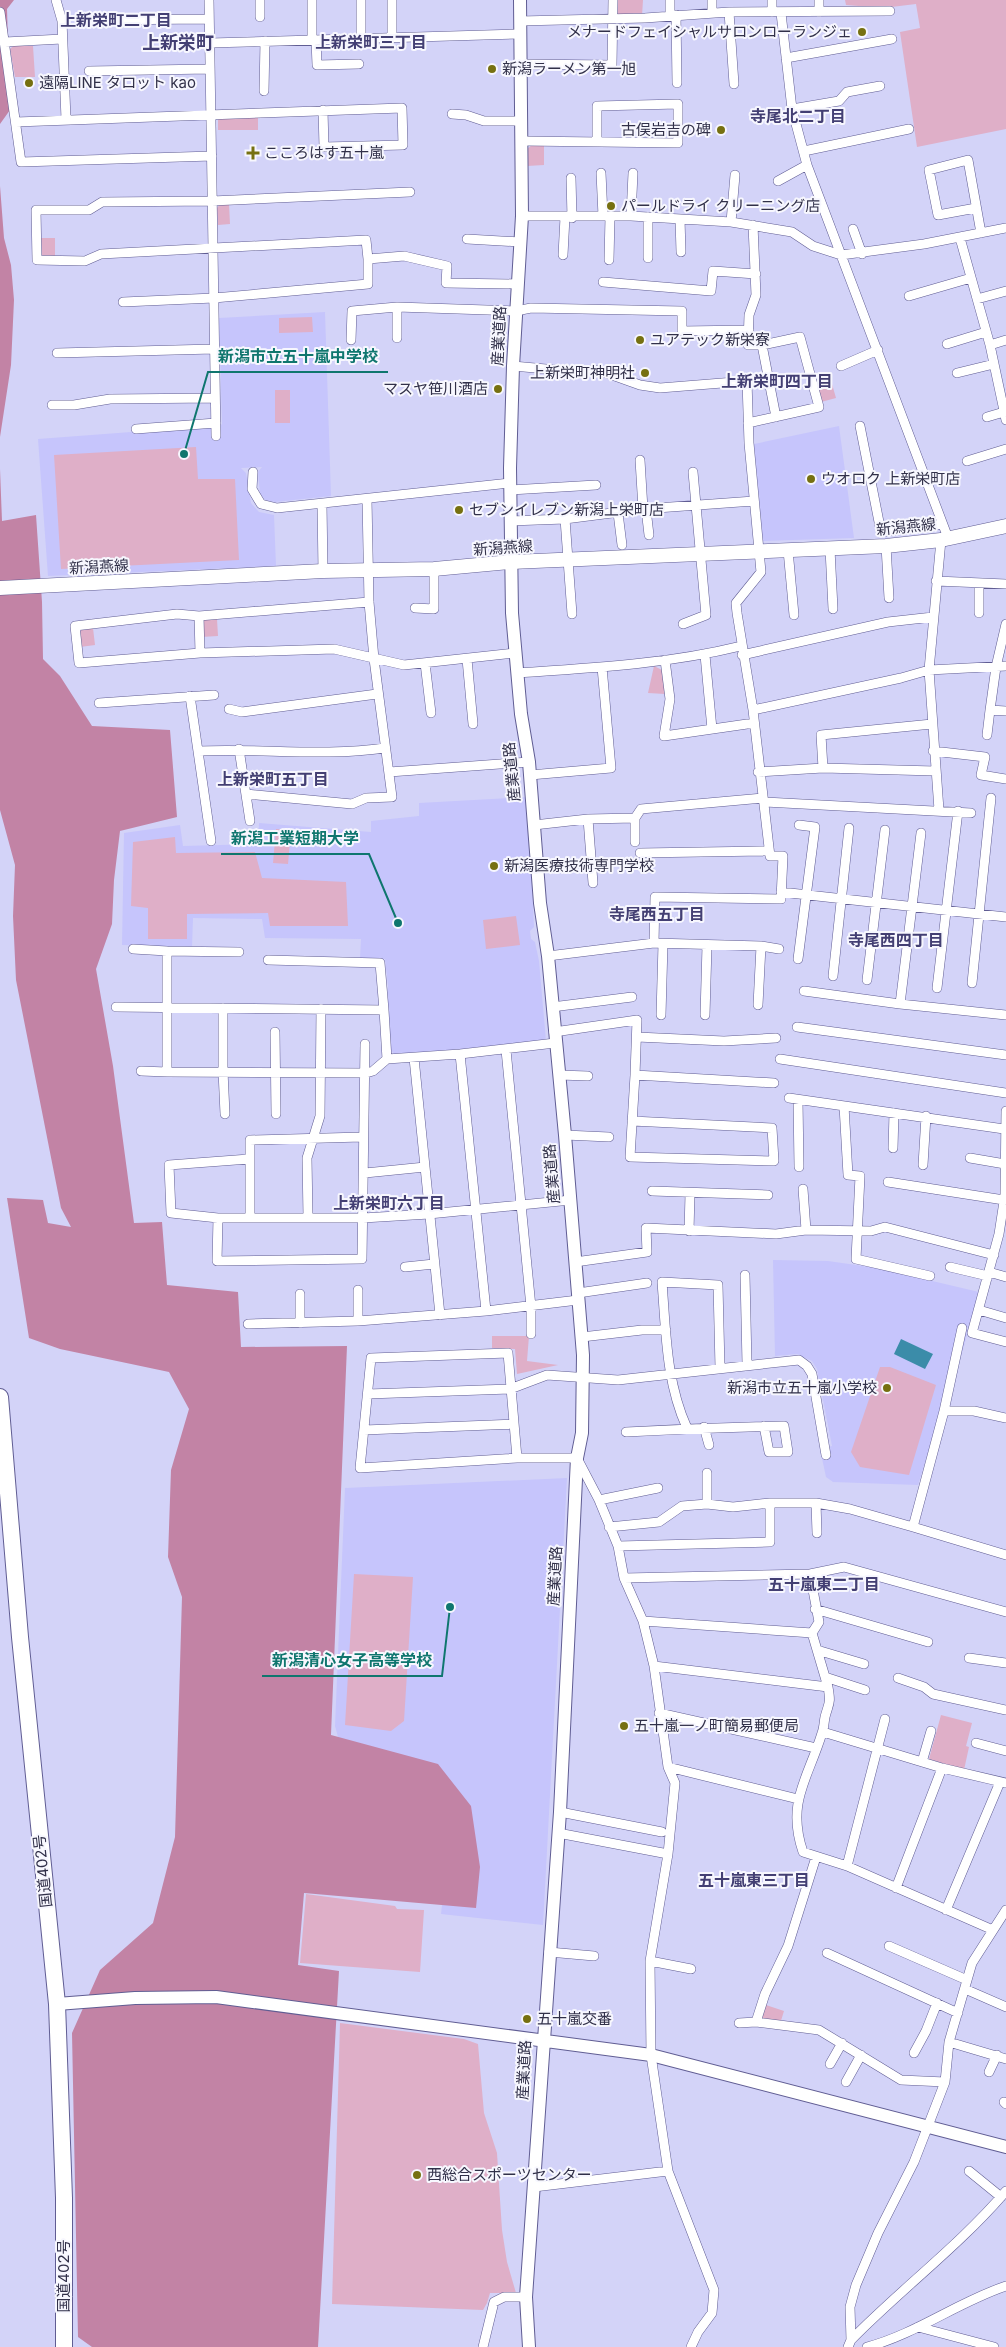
<svg xmlns="http://www.w3.org/2000/svg" width="1006" height="2347" viewBox="0 0 1006 2347" font-family="Inter,'Noto Sans JP',sans-serif">
  <rect width="100%" height="100%" fill="#d3d3f8"/>
  <path fill="#c6c5fc" d="M325 312 331 496 275 502 265 500 260 493 258 472 262 467 241 468 246 473 251 503 259 512 274 515 276 566 48 576 38 439 211 426V439L218 440V428L222 424 219 318Z
    M839 426 854 538 763 541 754 444Z
    M527 797 533 906 534 927 530 931 531 939 535 942 539 961 546 1041 396 1055 388 1048V985L385 959H360L361 939 265 938 262 919 193 918 192 947 122 945 124 833 180 825 183 846 258 844 259 823 371 832V821L419 816V803Z
    M773 1260 828 1261 877 1268 979 1292 947 1407H942L918 1485 833 1482 826 1477 820 1449 832 1446 817 1369 812 1361 797 1354 775 1356Z
    M567 1478 543 1925 441 1914 446 1870 338 1737 335 1726 345 1488Z"/>
  <path fill="#dfafc8" d="M617 0H643L642 16H619L617 13Z
    M845 0H1006V129L917 147 900 32 920 28 916 4 883 8 846 5Z
    M13 46H33L35 77H15L10 49Z
    M258 116V130H218V120L220 117Z
    M532 145 544 146V165L527 166V149Z
    M220 204H229L230 224 218 225 217 208Z
    M41 238H55V257L45 258 42 255Z
    M312 317 313 332 279 333V318Z
    M832 384 836 398 821 402 816 389Z
    M275 390H290V423H275Z
    M196 447 198 479H235L239 560 61 569 54 455Z
    M217 619 218 636 201 637 202 620Z
    M93 628 95 645 80 647 79 633 81 630Z
    M654 666 662 670 665 694 648 693Z
    M276 829 291 830 288 864 273 863Z
    M175 837 176 853 255 852 262 878 346 882 348 926H270L268 913 187 914V939H148V908L131 906 133 842Z
    M516 916 520 945 486 949 483 920Z
    M492 1336H529L527 1361 558 1365 517 1374 515 1349 492 1348Z
    M880 1367H890L936 1385 909 1475 860 1467 851 1452Z
    M354 1574 413 1577 404 1721 391 1731 345 1725Z
    M941 1715 972 1723 966 1746 969 1747 964 1770 929 1759Z
    M306 1894 395 1906 397 1909 424 1910 420 1972 300 1963Z
    M766 2005 784 2011 780 2024 761 2019Z
    M340 2023 464 2039 478 2044 484 2113 497 2153 502 2230 507 2262 516 2293H490L487 2303 483 2310 332 2304Z"/>
  <path fill="#c283a5" d="M0 0H14L7 9 10 110 0 124Z
    M0 186 4 238 11 265 14 300 11 365 0 437Z
    M0 469 2 521 36 515 42 602 43 659 60 676 92 726 170 730 177 817 120 831 114 880 112 924 96 969 113 1066 134 1223 162 1222 167 1285 238 1292 241 1347 347 1346 331 1735 438 1764 471 1806 480 1867 476 1908 304 1893 298 1965 339 1971 318 2347H92L78 2337 72 2033 100 1970 153 1923 175 1837 182 1597 168 1557 171 1470 189 1409 169 1372 60 1349 29 1338 7 1198 43 1200 48 1223 71 1227 61 1208 16 980 13 916 15 865 0 810Z"/>
  <path fill="#3b8ca9" d="M901 1339 933 1354 925 1369 894 1354Z"/>
  <g fill="none" stroke-linecap="round" stroke-linejoin="round">
    <g stroke="#605d93" stroke-width="10">
      <path id="street" d="M56 0 62 21 66 119
        M209 0 216 436
        M260 0V17
        M312 0V40
        M392 0V37
        M712 0V13
        M772 0V12
        M819 0V12
        M0 12 21 162 212 156
        M729 12 734 84
        M781 13 792 109 807 165 948 538
        M670 15V0
        M676 15 677 83
        M88 20 209 19
        M520 21 645 18 729 12 890 11
        M361 38V0
        M316 40 317 65 359 64
        M5 42 62 39
        M210 43 520 34
        M786 58 892 39
        M521 64 612 65 613 0
        M89 71 210 69
        M264 91 265 41
        M792 109 839 101 847 92 880 86
        M452 114 466 115 484 121H522
        M16 122 402 108 403 145 324 147 323 110
        M523 141 678 143V104L597 106V142
        M804 151 909 129
        M601 173 603 216
        M571 178 572 218
        M778 181 807 165
        M976 208 938 215 929 170 968 160 981 233
        M522 216H631L731 222 792 232 813 246 841 255 924 244 1006 228
        M631 216 633 173
        M648 217V258
        M680 219 681 252
        M731 222 735 175
        M853 229 862 254
        M960 238 990 345 1006 420
        M467 239 520 242
        M563 255 565 217
        M368 259 366 240 101 254 85 261 37 260 36 210H89L102 202 212 201 410 192
        M609 260 610 217
        M603 282 711 291 713 271 756 274
        M909 296 971 278
        M977 299 1006 291
        M123 302 214 298 368 284V259L404 256 447 266 446 283 518 284
        M397 338V307
        M351 340 352 311 397 307 516 311 531 308 682 311V331L749 330
        M947 344 986 332
        M762 345 776 417
        M990 345 1006 340
        M57 353 214 349
        M513 366 568 371 598 370 640 385 660 388 747 381 749 443 761 572 736 603 737 613 753 710 770 856H783L781 899 655 897 654 943 548 956
        M841 366 878 350
        M957 373 994 364
        M52 405H74L110 399 215 398
        M987 417 1004 412
        M748 423 819 407 800 337 762 345H748L749 315 756 295 753 225
        M860 426 881 532 942 524
        M136 429 216 423
        M640 460 643 509
        M967 461 1006 449
        M253 472 252 489 261 504 277 508 510 483
        M510 490 596 485
        M322 504 323 571
        M646 509 649 535
        M618 513 622 545
        M565 519 572 614
        M510 521 565 519 643 509 754 501
        M886 546 889 598
        M830 549 833 609
        M788 550 794 615
        M936 581 1006 584
        M979 583V613
        M415 608 434 609V569
        M199 616 369 602
        M683 624 706 615 693 472
        M1006 624 996 667 990 710 1006 711
        M200 653 199 616 177 614 75 626 79 663 200 653 334 649 404 665 515 653
        M705 655 712 729
        M742 655 888 622 933 617
        M467 659 473 724
        M665 660 670 699 664 736 754 723
        M425 663 431 713
        M518 673C593 668 668 664 741 646
        M190 696 211 841
        M99 703 214 695
        M229 709 242 712 377 694
        M753 710 901 678 929 670 1006 666
        M987 735 990 710
        M239 749 250 821
        M198 751C260 748 324 757 385 748
        M933 751 985 757 981 775 1006 779
        M823 768 821 735 932 724
        M389 772 529 762
        M758 772 823 768 935 771
        M530 775 611 768 602 667
        M246 794 352 804 366 798 392 797 374 659 369 602 367 499
        M765 802 971 813
        M939 810 929 670 941 540
        M635 818V842
        M588 819 593 883
        M534 825 588 819 635 818 641 809 763 798
        M640 853 769 851
        M781 892 1006 917
        M654 943 761 946 779 949
        M133 949 167 951
        M239 952 167 951V1072L366 1073 373 1071 387 1059 460 1054 555 1043
        M798 959 815 827 799 825
        M268 960 380 963 384 1010
        M833 976 849 828
        M867 980 885 830
        M972 983 991 798
        M937 988 958 811
        M804 991 900 1004 1006 1015
        M900 1004 921 833
        M758 1005 761 946
        M116 1007 384 1010 387 1059
        M552 1007 632 997
        M223 1008V1071L225 1114
        M661 1015 663 944
        M705 1015 707 946
        M797 1027 1006 1055
        M275 1032 276 1114
        M554 1032 637 1020 635 1075 774 1083
        M637 1037 724 1041 776 1038
        M506 1050 531 1307V1334
        M460 1054 486 1311
        M414 1058 440 1315
        M780 1059 1006 1093
        M141 1071 167 1072
        M559 1075 588 1076
        M789 1098 1004 1129
        M798 1100 799 1167
        M844 1106 848 1175 860 1176 856 1259 930 1276
        M1006 1111 1005 1195 999 1234 972 1333 1006 1342
        M632 1121 772 1128 774 1161 630 1157 635 1075
        M565 1135 609 1137
        M893 1148 894 1113
        M970 1158 1005 1164
        M249 1159 169 1165 171 1213 218 1218H363L429 1214 571 1200
        M923 1165 926 1116
        M365 1173 425 1167
        M888 1182 1004 1200
        M803 1189 806 1230
        M652 1191 768 1195
        M250 1217V1140L362 1137
        M308 1217 307 1158 320 1116 321 1009
        M218 1218 217 1261 362 1259 365 1044
        M689 1231 690 1194
        M575 1262 647 1252 646 1228 776 1234 806 1230 871 1231 885 1227 994 1255
        M405 1267 434 1264
        M950 1267 988 1276
        M989 1272 1006 1277
        M745 1275 747 1364
        M358 1290V1321
        M578 1293 647 1283
        M979 1310 1006 1318
        M300 1323V1294
        M248 1324 358 1321 486 1311 578 1300
        M582 1337 642 1330H666
        M368 1394 510 1389 547 1375 618 1380 799 1360 807 1366 812 1374 826 1455
        M944 1411H974L1006 1418
        M704 1427 709 1445
        M687 1428C666 1382 666 1332 662 1282L718 1285 720 1368
        M364 1430 514 1424
        M626 1432C679 1429 731 1427 784 1426L788 1452H769L764 1426
        M517 1458 508 1353 371 1358 360 1468 517 1458H577L599 1500 618 1546 624 1578 643 1621 654 1666 668 1767 675 1783 668 1854 650 1961 651 2055 668 2171 714 2290 712 2313 698 2332 691 2347
        M707 1473V1504
        M599 1500 658 1488
        M816 1503 817 1533
        M609 1527 659 1522 682 1506 707 1504 733 1507 770 1503H816L850 1509 913 1527 944 1411 962 1328
        M913 1527 1006 1555
        M618 1546 770 1542V1503
        M810 1574 819 1622 812 1633
        M624 1578 810 1574 844 1567 1006 1612
        M815 1609 928 1642
        M643 1621 812 1633 828 1687
        M817 1650 864 1664
        M969 1658 1006 1663
        M654 1666 828 1687C831 1704 829 1702 825 1717 824 1722 824 1728 822 1733 808 1779 786 1802 803 1852L847 1866 993 1930
        M825 1677 865 1690
        M898 1678 924 1687 933 1694 1006 1710
        M659 1713 816 1748
        M823 1732 942 1768 1006 1783
        M976 1743 1006 1751
        M922 1762 931 1731
        M668 1767 798 1799
        M560 1812 662 1832
        M558 1833 668 1854
        M847 1866 885 1719
        M896 1888 942 1768
        M946 1910 1000 1782
        M889 1946 967 1980
        M549 1952 594 1956
        M827 1953 958 2013
        M650 1961 691 1969
        M965 1989 1006 2007
        M756 2022 765 1994 788 1946 816 1857
        M739 2023 756 2022 819 2030 901 2080 945 2082
        M949 2042 1006 2059
        M914 2053 926 2031 937 2003
        M830 2064 842 2043
        M989 2072 997 2055
        M846 2082 861 2055
        M1004 2102 1006 2104
        M969 2171 1001 2197
        M534 2187 668 2171
        M918 2327 994 2347
        M851 2340C901 2289 959 2246 1006 2191
        M483 2347 494 2302 504 2297H526
        M848 2347 851 2340 850 2307 856 2285 878 2233 914 2162 945 2082 949 2042 972 1963 1006 1910
        M867 2347C916 2334 958 2302 1006 2286"/>
    </g>
    <g stroke="#605d93" stroke-width="14">
      <path id="secondary" d="M520 0 522 216 513 366 510 468 512 613 521 714 529 762 540 903 548 956 565 1135 583 1355 582 1433 577 1458 560 1812 526 2297 529 2347
        M57 2004 135 1998 216 1997 651 2055 1006 2147"/>
    </g>
    <g stroke="#605d93" stroke-width="15">
      <path id="primary" d="M0 588 323 571 434 569 511 562 886 546 941 540 1006 526"/>
    </g>
    <g stroke="#605d93" stroke-width="18">
      <path id="highway" d="M0 1397 20 1637 57 2004 64 2198V2347"/>
    </g>
    <use href="#street" stroke="#fff" stroke-width="9"/>
    <use href="#secondary" stroke="#fff" stroke-width="12"/>
    <use href="#primary" stroke="#fff" stroke-width="14"/>
    <use href="#highway" stroke="#fff" stroke-width="16"/>
  </g>
  <g fill="#767011" stroke="#f7f7fe" stroke-width="2">
    <circle cx="862" cy="32" r="5"/>
    <circle cx="492" cy="69" r="5"/>
    <circle cx="29" cy="83" r="5"/>
    <circle cx="721" cy="130" r="5"/>
    <path d="M250.5 145.5h5v5h5v5h-5v5h-5v-5h-5v-5h5z"/>
    <circle cx="611" cy="206" r="5"/>
    <circle cx="640" cy="340" r="5"/>
    <circle cx="645" cy="373" r="5"/>
    <circle cx="498" cy="389" r="5"/>
    <circle cx="811" cy="479" r="5"/>
    <circle cx="459" cy="510" r="5"/>
    <circle cx="494" cy="866" r="5"/>
    <circle cx="887" cy="1388" r="5"/>
    <circle cx="624" cy="1726" r="5"/>
    <circle cx="527" cy="2019" r="5"/>
    <circle cx="417" cy="2175" r="5"/>
  </g>
  <g text-anchor="middle" stroke-width="4" stroke-linejoin="round" paint-order="stroke">
    <g font-size="15" fill="#313049" stroke="#f7f7fe" text-anchor="start">
      <text x="852" y="37" text-anchor="end">メナードフェイシャルサロンローランジェ</text>
      <text x="502" y="74">新潟ラーメン第一旭</text>
      <text x="39" y="88">遠隔LINE タロット kao</text>
      <text x="711" y="135" text-anchor="end">古俣岩吉の碑</text>
      <text x="264" y="158">こころはす五十嵐</text>
      <text x="621" y="211">パールドライ クリーニング店</text>
      <text x="650" y="345">ユアテック新栄寮</text>
      <text x="635" y="378" text-anchor="end">上新栄町神明社</text>
      <text x="488" y="394" text-anchor="end">マスヤ笹川酒店</text>
      <text x="821" y="484">ウオロク 上新栄町店</text>
      <text x="469" y="515">セブンイレブン新潟上栄町店</text>
      <text x="504" y="871">新潟医療技術専門学校</text>
      <text x="877" y="1393" text-anchor="end">新潟市立五十嵐小学校</text>
      <text x="634" y="1731">五十嵐一ノ町簡易郵便局</text>
      <text x="537" y="2024">五十嵐交番</text>
      <text x="427" y="2180">西総合スポーツセンター</text>
    </g>
    <g font-size="15" fill="#313049" stroke="#f7f7fe">
      <text transform="translate(499 336) rotate(-87)" y="5">産業道路</text>
      <text transform="translate(906 527) rotate(-6)" y="5">新潟燕線</text>
      <text transform="translate(503 548) rotate(-4)" y="5">新潟燕線</text>
      <text transform="translate(99 567) rotate(-3)" y="5">新潟燕線</text>
      <text transform="translate(512 772) rotate(-96)" y="5">産業道路</text>
      <text transform="translate(552 1174) rotate(-95)" y="5">産業道路</text>
      <text transform="translate(555 1576) rotate(-87)" y="5">産業道路</text>
      <text transform="translate(43 1871) rotate(-96)" y="5">国道402号</text>
      <text transform="translate(524 2070) rotate(-87)" y="5">産業道路</text>
      <text transform="translate(64 2276) rotate(-90)" y="5">国道402号</text>
    </g>
    <g font-size="16" font-weight="bold" fill="#433f73" stroke="#f7f7fe">
      <text x="116" y="26">上新栄町二丁目</text>
      <text x="371" y="48">上新栄町三丁目</text>
      <text x="798" y="122">寺尾北二丁目</text>
      <text x="777" y="387">上新栄町四丁目</text>
      <text x="273" y="785">上新栄町五丁目</text>
      <text x="657" y="920">寺尾西五丁目</text>
      <text x="896" y="946">寺尾西四丁目</text>
      <text x="389" y="1209">上新栄町六丁目</text>
      <text x="824" y="1590">五十嵐東二丁目</text>
      <text x="754" y="1886">五十嵐東三丁目</text>
    </g>
    <g font-size="18" font-weight="bold" fill="#433f73" stroke="#f7f7fe">
      <text x="178" y="49">上新栄町</text>
    </g>
  </g>
  <path fill="none" stroke="#0f766e" stroke-width="2" d="M184 454L208 372H388M398 923L369 854H221M450 1607L442 1676H262"/>
  <g fill="#0f766e" stroke="#f7f7fe" stroke-width="2">
    <circle cx="184" cy="454" r="5"/>
    <circle cx="398" cy="923" r="5"/>
    <circle cx="450" cy="1607" r="5"/>
  </g>
  <g font-size="16" text-anchor="middle" font-weight="bold" fill="#0f766e" stroke="#f7f7fe" stroke-width="4" stroke-linejoin="round" paint-order="stroke">
    <text x="298" y="362">新潟市立五十嵐中学校</text>
    <text x="295" y="844">新潟工業短期大学</text>
    <text x="352" y="1666">新潟清心女子高等学校</text>
  </g>
</svg>
